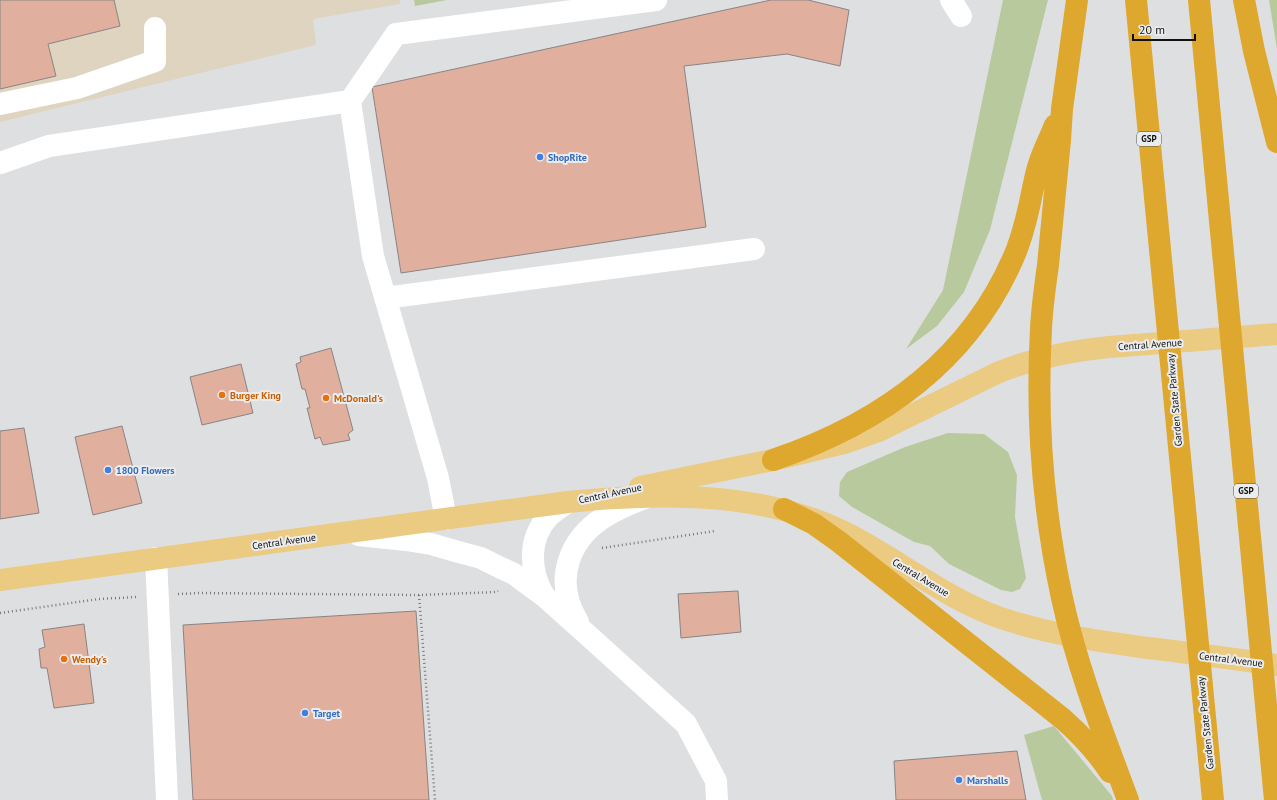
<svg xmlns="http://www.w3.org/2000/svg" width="1277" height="800" viewBox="0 0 1277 800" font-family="'PT Sans',sans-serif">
  <rect width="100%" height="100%" fill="#dedfe1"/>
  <path fill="#dfd4c0" d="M0 0H400V4L313 19 316 45 0 122Z"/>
  <path fill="#b8c99e" d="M414 0H447L415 6Z
    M1003 0H1048L990 230 964 292 937 326 906 349 943 290Z
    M1269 0H1277V49Z
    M948 433 984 434 1008 452 1017 475 1015 517 1026 578 1020 589 1012 592 1001 590 949 564 930 546 914 542 852 507 839 496 840 482 847 472 905 447Z
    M1054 726 1112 796 1113 800H1042L1024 735Z"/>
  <path fill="#e1af9d" stroke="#878585" d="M0 0H114L120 26 48 44 56 76 0 89Z
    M771 0H808L849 10 840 66 787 54 684 66 706 227 401 273 372 87Z
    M331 348 353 430 348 434 350 440 323 445 320 437 315 439 307 408H310L305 389H302L296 364 301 362 300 357Z
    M241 364 253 413 202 425 190 377Z
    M122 426 142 503 93 515 75 437Z
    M24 428 39 513 0 519V431Z
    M738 591 741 632 681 638 678 594Z
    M416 611 429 800H193L183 625Z
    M84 624 94 703 54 708 47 668H41L39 649 45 647 42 630Z
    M1017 751 1026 800H896L894 761Z"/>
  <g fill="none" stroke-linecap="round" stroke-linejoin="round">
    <path stroke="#78797a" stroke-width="2.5" stroke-dasharray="1 3" stroke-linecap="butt" d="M602 548 715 531
      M178 594 200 593 419 595 497 592 498 591
      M419 595 435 800
      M0 613 99 599 137 597"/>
    <path stroke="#fff" stroke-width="22" d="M951 0 961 16
      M350 101 396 34 656 0
      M0 104 77 88 155 61V28
      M0 163 49 146 350 101 373 256 438 478 446 519
      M385 298 754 249
      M359 535 406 540 431 544 455 551 481 558 499 567 514 574 526 583 544 596 581 629 686 724 716 781 717 800
      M156 558 167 800
      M544 596C530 572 527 540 548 517 554 511 561 507 568 502
      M578 622C552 579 569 535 613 512 624 506 635 502 647 497"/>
    <path stroke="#ebca82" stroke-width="22" d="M640 487 773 460 844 443 881 430 997 373C1033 358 1070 351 1109 347L1277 334
      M0 580 568 502C661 492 767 491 852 536 901 562 946 598 998 617 1047 634 1097 641 1148 648 1191 653 1234 659 1277 665"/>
    <path stroke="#dea72e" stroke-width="22" d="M1077 0 1062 109 1060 140C1056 182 1052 223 1048 265 1045 286 1042 307 1041 329 1036 418 1043 510 1062 598 1077 667 1103 733 1128 800
      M1136 0 1213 800
      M1199 0 1275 800
      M1244 0 1254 51 1277 142
      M773 460C882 423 973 359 1017 249 1024 230 1029 209 1033 188 1035 180 1036 172 1039 164 1043 151 1050 138 1055 125
      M784 509 814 524 838 541 1063 719C1081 735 1097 752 1110 772"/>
  </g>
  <g fill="#3f7fe0" stroke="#ebecee" stroke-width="1.5">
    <circle cx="540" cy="157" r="4"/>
    <circle cx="108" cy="470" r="4"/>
    <circle cx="305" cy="713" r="4"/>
    <circle cx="959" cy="780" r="4"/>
  </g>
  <g fill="#e8710a" stroke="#ebecee" stroke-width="1.5">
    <circle cx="222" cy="395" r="4"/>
    <circle cx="326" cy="398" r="4"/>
    <circle cx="64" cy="659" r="4"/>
  </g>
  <g text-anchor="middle" stroke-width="4" stroke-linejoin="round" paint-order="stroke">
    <g fill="#ebecee" stroke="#535355" stroke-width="1">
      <rect x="1137" y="132" width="24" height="14" rx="3"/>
      <rect x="1234" y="484" width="24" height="14" rx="3"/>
    </g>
    <g font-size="9" font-weight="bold" fill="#121213">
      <text x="1149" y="142">GSP</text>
      <text x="1246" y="494">GSP</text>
    </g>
    <g font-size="10" font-weight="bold" fill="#366cbe" stroke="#ebecee" text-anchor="start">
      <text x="548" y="161">ShopRite</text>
      <text x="116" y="474">1800 Flowers</text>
      <text x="313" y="717">Target</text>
      <text x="967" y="784">Marshalls</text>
    </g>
    <g font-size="10" fill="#121213" stroke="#ebecee">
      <text transform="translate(1150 344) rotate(-4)" y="4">Central Avenue</text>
      <text transform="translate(1174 400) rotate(-95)" y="4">Garden State Parkway</text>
      <text transform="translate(610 493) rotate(-12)" y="4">Central Avenue</text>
      <text transform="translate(284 541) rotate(-8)" y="4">Central Avenue</text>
      <text transform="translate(921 577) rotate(31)" y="4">Central Avenue</text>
      <text transform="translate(1231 659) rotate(7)" y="4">Central Avenue</text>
      <text transform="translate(1205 723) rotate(-96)" y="4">Garden State Parkway</text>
    </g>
    <g font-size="10" font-weight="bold" fill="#c56008" stroke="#ebecee" text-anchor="start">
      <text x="230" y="399">Burger King</text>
      <text x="334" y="402">McDonald's</text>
      <text x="72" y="663">Wendy's</text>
    </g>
  </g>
  <path d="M1133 34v6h62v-6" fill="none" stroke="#121213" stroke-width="2"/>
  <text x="1139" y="34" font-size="12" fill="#121213" stroke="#ebecee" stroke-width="3" paint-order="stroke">20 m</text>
</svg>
